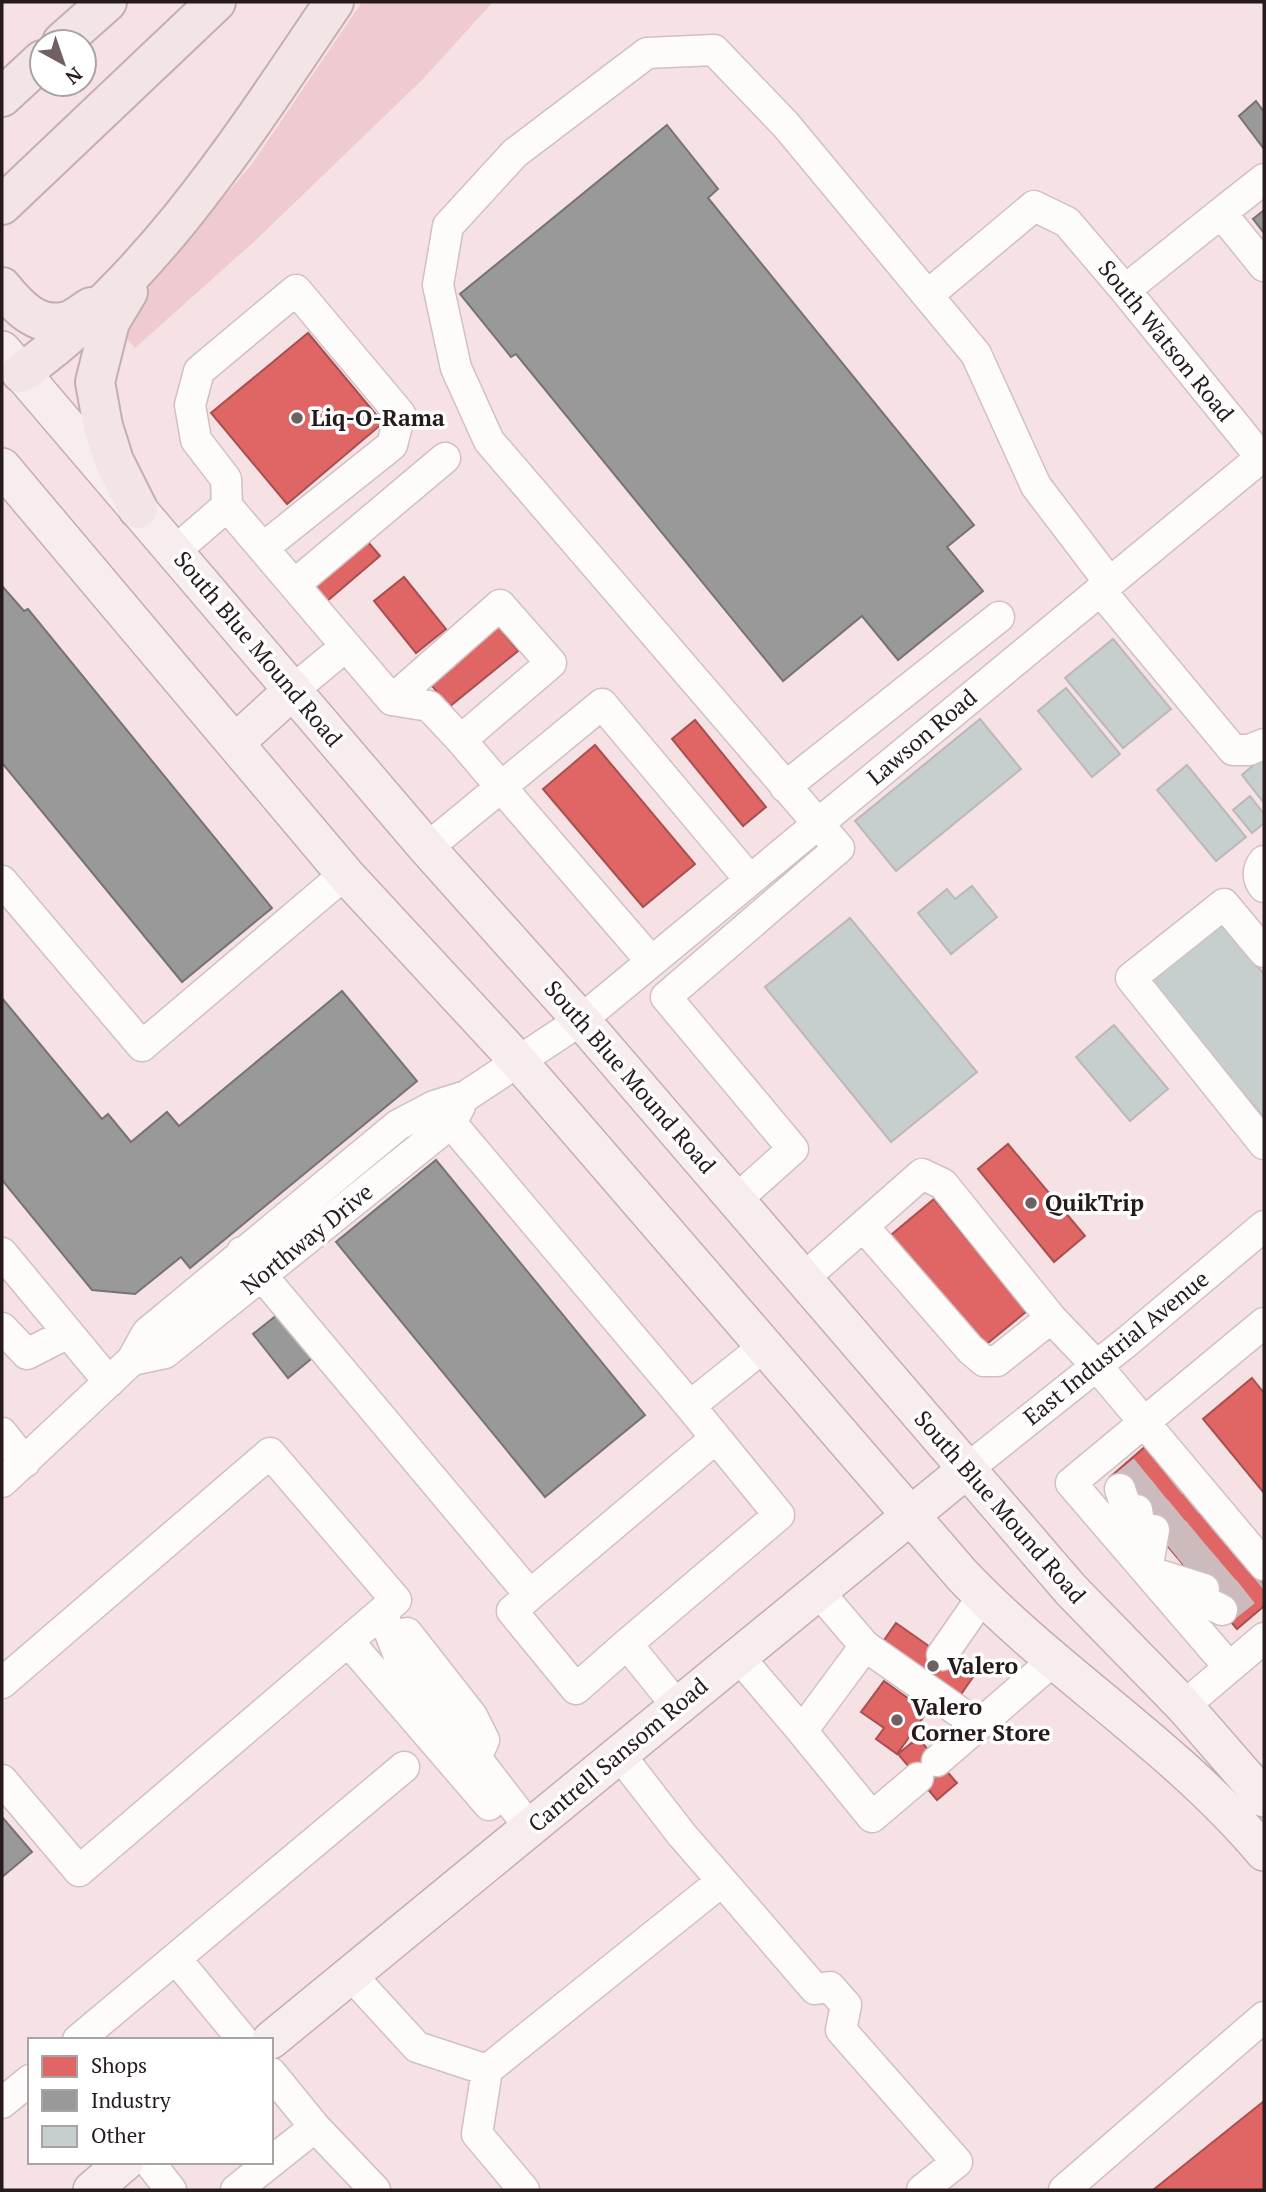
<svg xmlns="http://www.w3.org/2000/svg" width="1266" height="2192" viewBox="0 0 1266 2192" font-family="'PT Serif',serif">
  <rect width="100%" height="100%" fill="#f6e2e5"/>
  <path fill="#efcad0" d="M362 2H493L423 79 257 239 135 348 125 337 152 281 252 164Z"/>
  <path fill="#e06666" stroke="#a84f50" stroke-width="2" d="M308 333 383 423 287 504 211 413Z
    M368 542 380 556 326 602 314 588Z
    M404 577 446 629 416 653 374 601Z
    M498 626 518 651 449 707 429 682Z
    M695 720 766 807 743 826 672 739Z
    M595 745 695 864 643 907 543 789Z
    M1008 1144 1085 1236 1054 1262 978 1169Z
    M934 1199 1027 1311 983 1347 891 1235Z
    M1252 1378 1264 1393V1493L1203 1419Z
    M1147 1445 1264 1585V1606L1237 1629 1110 1477Z
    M896 1623 973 1677 957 1700 880 1646Z
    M884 1681 927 1712 897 1754 876 1739 884 1728 861 1712Z
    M918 1738 957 1783 937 1800 898 1754Z
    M1264 2101V2190H1153Z"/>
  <path fill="#999" stroke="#767373" stroke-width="2" d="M1256 101 1264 112V149L1239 116Z
    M667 125 718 189 708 198 974 525 947 547 983 591 898 660 862 616 783 681 516 354 511 357 460 294Z
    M1264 210V233L1253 219Z
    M2 586 24 611 28 609 272 908 182 982 2 763Z
    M342 991 417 1081 190 1268 181 1257 135 1294 92 1290 2 1180V998L102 1119 108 1114 131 1142 167 1112 179 1126Z
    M436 1160 645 1415 545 1497 336 1242Z
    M282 1311 317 1354 288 1378 253 1334Z
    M2 1817 32 1852 2 1877Z"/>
  <path fill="#c7cfce" stroke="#bbb8b9" stroke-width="2" d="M1113 639 1171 709 1123 748 1065 678Z
    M1066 688 1120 754 1092 777 1038 711Z
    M980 719 1021 769 896 871 855 821Z
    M1264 756V803L1242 775Z
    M1187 765 1246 837 1216 861 1157 790Z
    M1250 796 1264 814V823L1252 833 1233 810Z
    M972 886 997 917 951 954 918 913 947 889 955 899Z
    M850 918 977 1072 891 1142 765 987Z
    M1220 922 1264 974V1118L1149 982Z
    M1114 1025 1168 1089 1130 1121 1076 1057Z"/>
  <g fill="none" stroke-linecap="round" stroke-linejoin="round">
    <path stroke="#ccbabd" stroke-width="30" stroke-dasharray="30 15" stroke-linecap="butt" d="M1120 1489 1158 1458
      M1137 1510 1176 1479
      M1154 1530 1192 1499
      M1172 1551 1210 1520
      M1187 1569 1224 1537
      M1204 1589 1241 1557
      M1222 1610 1260 1580"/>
    <g stroke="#d0c0c3" stroke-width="33">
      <path id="minor" d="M1221 213 1264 179
        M1125 290 1221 213 1264 266
        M928 295 1034 206 1067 222 1125 290 1264 461
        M227 506 226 479 196 440 190 405 199 371 296 290 400 414 392 445 263 548
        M175 551 227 506 392 700 500 605 551 663 461 740 501 787 427 848
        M294 585 445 458
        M1100 590 1233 750H1249L1264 744
        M293 690 346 646
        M392 700 429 706 461 740
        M785 787 999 617
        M1264 861C1257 869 1257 879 1264 887
        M2 881 142 1046 345 874
        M1264 952 1224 904 1131 978 1264 1144
        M651 961 501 787 602 704 750 880
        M451 1123 690 1406 766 1345
        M736 1200 793 1149 666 997 839 848 489 441 456 368 438 285 448 226 515 153 647 53 714 50 786 125 976 354 1036 486 1109 582
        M863 1226 970 1349 984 1361H997L1051 1318
        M242 1252 530 1595 512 1611 576 1689 627 1644
        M2 1253 109 1382
        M804 1278 922 1174 943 1184 1051 1318 1096 1365 1264 1565
        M2 1328 27 1354 68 1333
        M132 1360 165 1353 451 1123 460 1106
        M2 1433 25 1462
        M966 1470 1129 1340 1264 1226
        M2 1482 132 1360 147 1333 398 1125 434 1106 466 1096 581 1020 1264 455
        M1120 1489 1135 1535
        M1137 1510 1147 1571 1154 1530
        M1204 1589 1147 1571 1222 1610
        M530 1595 716 1438
        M382 1612 400 1659 530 1828
        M407 1633 472 1716 484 1740 477 1756
        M348 1641 489 1805
        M865 1646 978 1725
        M942 1655 983 1596
        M738 1656 802 1731 865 1646 818 1591
        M1229 1667 1071 1483 1264 1323
        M2 1683 270 1453 396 1600 79 1871 2 1780
        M677 1706 627 1644 779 1515 690 1406
        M1184 1706 1264 1638
        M802 1731 872 1817 918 1778
        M937 1761 1054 1660
        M722 1881 815 1989 830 1987 846 2005 841 2030 957 2162 922 2190
        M176 1959 243 2040
        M350 1974 417 2047 487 2070 477 2134 524 2190
        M78 2040 404 1767
        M487 2070 722 1881 682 1835 620 1755
        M271 2073 315 2127 375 2190
        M2 2103 30 2080
        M149 2162 171 2190
        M271 2162 315 2127
        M236 2190 271 2162
        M1064 2190 1264 2017"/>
    </g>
    <g stroke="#c4aeb2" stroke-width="40">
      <path id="major" d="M2 350 427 848 581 1020 1071 1590 1184 1706 1264 1798
        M2 467 345 874 519 1062 962 1575C1056 1674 1176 1747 1264 1852
        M235 743 293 690
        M271 2040 966 1470
        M92 2190 125 2162"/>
    </g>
    <g stroke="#c4aeb2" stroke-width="42">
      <path id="highway" d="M62 42 107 2
        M2 97 42 60
        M2 205 216 2
        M2 287C18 307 38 329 67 321 75 319 84 311 91 307
        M128 292 110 322 95 382 103 426 114 461 138 509
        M21 373C154 278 244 135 334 2"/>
    </g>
    <use href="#minor" stroke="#fefbfb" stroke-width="30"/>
    <use href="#major" stroke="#f7edee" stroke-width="37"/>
    <use href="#highway" stroke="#f3e4e6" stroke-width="38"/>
  </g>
  <g fill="#6f6062" stroke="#fff" stroke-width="2.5">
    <circle cx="297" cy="418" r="7"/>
    <circle cx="1031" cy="1203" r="7"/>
    <circle cx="933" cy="1666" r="7"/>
    <circle cx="897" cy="1720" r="7"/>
  </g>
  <g text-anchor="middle" stroke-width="7" stroke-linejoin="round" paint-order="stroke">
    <g font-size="23" fill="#261a1b" stroke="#fff">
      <text transform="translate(1166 341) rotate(51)" y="8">South Watson Road</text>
      <text transform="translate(258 649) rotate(50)" y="8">South Blue Mound Road</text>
      <text transform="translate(922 737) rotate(-40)" y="8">Lawson Road</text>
      <text transform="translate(630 1077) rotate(49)" y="8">South Blue Mound Road</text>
      <text transform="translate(307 1239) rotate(-39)" y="8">Northway Drive</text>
      <text transform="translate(1116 1348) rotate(-39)" y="8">East Industrial Avenue</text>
      <text transform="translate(1000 1507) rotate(49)" y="8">South Blue Mound Road</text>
      <text transform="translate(618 1755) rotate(-40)" y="8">Cantrell Sansom Road</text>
    </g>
    <g font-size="23" font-weight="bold" fill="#261a1b" stroke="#fff" text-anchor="start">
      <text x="311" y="426">Liq-O-Rama</text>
      <text x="1045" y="1211">QuikTrip</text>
      <text x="947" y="1674">Valero</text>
      <text x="911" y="1715">Valero<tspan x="911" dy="26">Corner Store</tspan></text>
    </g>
  </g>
  <rect width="1266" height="2192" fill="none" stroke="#261a1b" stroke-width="7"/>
  <rect x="28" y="2038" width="245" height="126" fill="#ffffff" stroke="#a8a3a4" stroke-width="2"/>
  <rect x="42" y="2056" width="35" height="21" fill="#e06666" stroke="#a8a3a4" stroke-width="2"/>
  <text x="91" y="2073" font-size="21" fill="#261a1b">Shops</text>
  <rect x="42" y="2090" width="35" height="21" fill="#999999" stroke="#a8a3a4" stroke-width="2"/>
  <text x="91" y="2108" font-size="21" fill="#261a1b">Industry</text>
  <rect x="42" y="2126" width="35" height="21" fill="#c7cfce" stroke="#a8a3a4" stroke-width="2"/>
  <text x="91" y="2143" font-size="21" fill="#261a1b">Other</text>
  <g transform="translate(63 63) rotate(140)"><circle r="33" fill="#ffffff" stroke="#a8a3a4" stroke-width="2"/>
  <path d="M0-5L12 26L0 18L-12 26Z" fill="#6f6062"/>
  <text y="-10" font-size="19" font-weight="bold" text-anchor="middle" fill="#261a1b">N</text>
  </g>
</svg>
